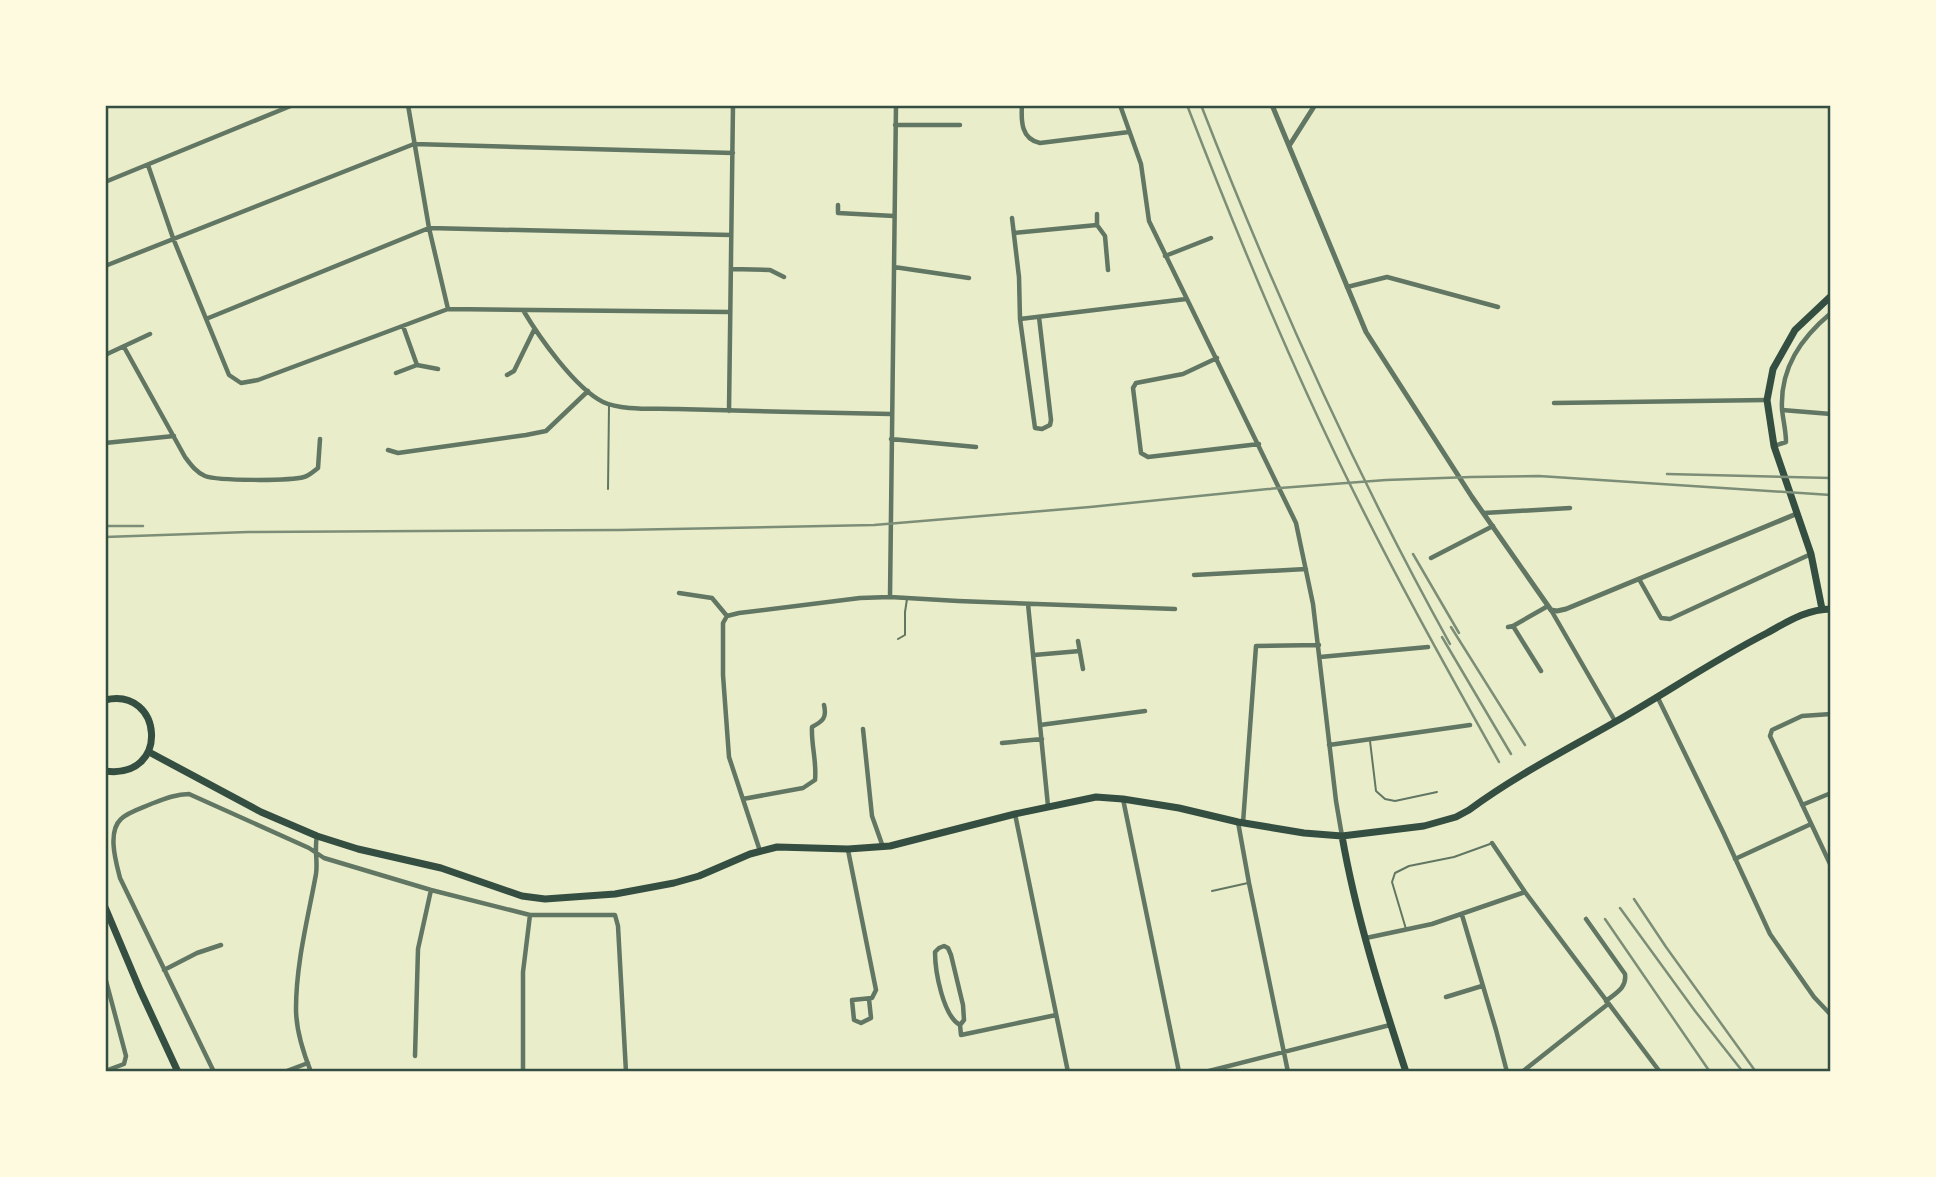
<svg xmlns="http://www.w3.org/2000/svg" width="1936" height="1177" viewBox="0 0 1936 1177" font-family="Raleway,sans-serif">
  <rect width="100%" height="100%" fill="#e9edc9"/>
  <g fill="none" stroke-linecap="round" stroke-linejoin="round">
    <path stroke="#617663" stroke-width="2" d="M608 489 609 406
      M898 639 905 635V612L907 599
      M1370 741 1376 791 1385 799 1395 801 1437 792
      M1212 891 1248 883
      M1406 929 1392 882 1395 873 1409 866 1454 857 1490 844"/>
    <path stroke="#617663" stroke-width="4.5" d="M408 105 429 228 448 309
      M1022 105C1021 121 1021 139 1040 143L1129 132
      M1120 105 1141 164 1149 221 1296 523 1313 604 1336 801 1342 836
      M895 125H960
      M148 165 173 238 229 375 241 383 258 380 448 309 730 312
      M105 182 293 105
      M838 205V213L894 216
      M1097 214V225L1105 236 1108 270
      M1012 218 1019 277 1020 319 1035 428 1042 429 1050 425 1051 420 1039 317
      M1014 233 1097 225
      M1165 256 1211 238
      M105 266 414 144 733 153
      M894 267 969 278
      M731 269 770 270 784 277
      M1347 287 1387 277 1498 307
      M523 310C539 337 575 388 603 402 622 411 656 408 677 409 748 411 820 413 891 414
      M206 319 429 228 731 235
      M1020 319 1186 299
      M403 326 417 365
      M124 347 185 457C191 465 196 472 205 476 218 481 290 481 304 477 309 476 314 471 318 468L320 439
      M105 355 150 334
      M1217 358 1183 374 1136 383 1133 388 1141 453 1148 457 1259 444
      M396 373 417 365 438 369
      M507 375 514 371 534 330
      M1554 403 1767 400
      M1782 410 1831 414
      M729 411 733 105
      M891 439 976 447
      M105 443 174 436
      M1774 446 1786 442C1786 431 1783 420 1782 409 1780 368 1801 338 1831 313
      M388 450 398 453 526 435 546 431 588 391
      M1484 513 1570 508
      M1431 558 1493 526
      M1194 575 1306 569
      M1639 579 1661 618 1670 619 1811 554
      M679 593 712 598 727 616
      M890 597 896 105
      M1028 604 1048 806
      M1551 610 1615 721
      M727 616 739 613 860 598 890 597 958 601 1175 609
      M727 616 723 623V675L729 757 760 851
      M1513 626 1541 671
      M1508 627 1513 626 1548 606
      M1078 641 1083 669
      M1034 655 1080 651
      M1320 657 1428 647
      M1657 696 1723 832 1770 934 1814 997 1831 1015
      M1831 714 1802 716 1772 730 1770 736 1831 866
      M1040 725 1145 711
      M863 729 872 816 883 847
      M1002 743 1042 739
      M1329 745 1470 725
      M743 799 803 788 815 780C817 762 811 745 812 727 823 721 827 718 824 705
      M1123 799 1179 1072
      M1802 805 1831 793
      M1015 814 1068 1072
      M1238 822 1249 883 1288 1072
      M1243 823 1256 646 1319 645
      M1492 843 1525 892 1660 1072
      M848 850 876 990 872 998 852 1000 854 1020 861 1023 871 1018 869 999
      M1735 859 1811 824
      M1462 915 1496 1030 1507 1072
      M1586 919 1625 974C1627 988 1616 993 1606 1001
      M1366 938 1432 924 1525 892
      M164 970 197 953 221 945
      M105 977 126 1056 124 1064 105 1071
      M1446 997 1482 986
      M960 1025C943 1016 935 971 935 952L939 948 944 946 948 948 951 955 963 1005 964 1020 960 1025 961 1035 1056 1015
      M415 1056 418 949 431 890
      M214 1072 120 878C116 862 107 832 121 819 128 812 142 808 151 804 164 799 176 794 189 794L309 848 324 858 431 890 530 915H615L618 926 626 1072
      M284 1072 308 1063
      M311 1072C303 1052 296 1030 296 1009 296 963 308 918 316 874 318 861 314 849 317 836
      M523 1072V972L530 915
      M1205 1072 1390 1025
      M1522 1072 1608 1004"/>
    <path stroke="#617663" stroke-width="5" d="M1272 105 1366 332 1472 497 1551 610 1557 611 1566 609 1796 514
      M1289 146 1315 105"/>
    <path stroke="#344e41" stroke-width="7" d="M1822 609 1811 554 1774 446 1767 400 1773 369 1795 330 1831 296
      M105 700C163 686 171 780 105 771
      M149 752 261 812 317 836 358 849 441 868 522 896 545 899 615 894 674 883 699 876 750 854 777 847 848 849 890 846 1015 814 1096 797 1123 799 1179 808 1238 822 1304 833 1342 836 1424 826 1456 817 1469 810C1515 776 1566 750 1615 722 1666 693 1714 660 1767 633 1787 622 1807 609 1831 609
      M1342 836C1356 916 1381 995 1406 1072
      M105 907 140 990 178 1072"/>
    <path stroke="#7c8e77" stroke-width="2.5" d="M1187 105C1234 227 1284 349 1341 466 1390 567 1444 664 1499 762
      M1201 105C1273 290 1354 471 1450 644
      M1667 474 1831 478
      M105 526H143
      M105 537 248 532 620 530 874 525 1090 507 1268 489 1386 480 1471 477 1539 476 1831 495
      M1413 554 1459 633
      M1451 627 1525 745
      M1442 637 1511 754
      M1634 899 1666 947 1756 1072
      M1620 908 1695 1011 1743 1072
      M1605 919 1710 1072"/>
  </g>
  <rect width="1936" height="1177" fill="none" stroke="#fefae0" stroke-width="214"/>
  <rect x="107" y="107" width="1722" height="963" fill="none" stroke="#344e41" stroke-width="2.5"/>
</svg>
